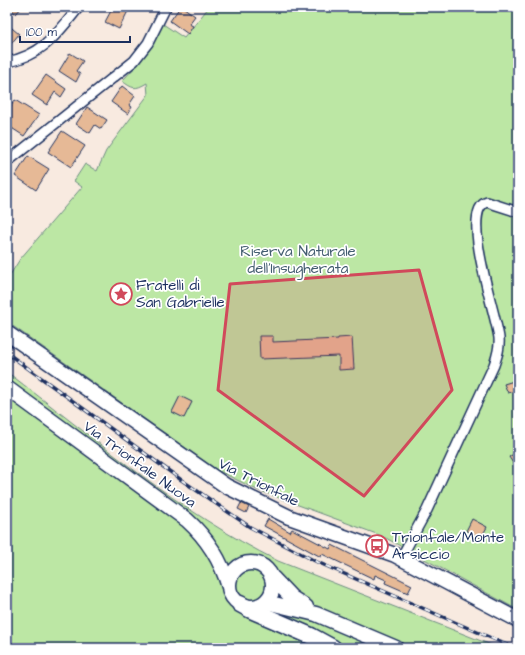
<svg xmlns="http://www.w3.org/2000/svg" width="525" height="655" viewBox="0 0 525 655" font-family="'Architects Daughter',sans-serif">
  <rect width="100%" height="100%" fill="#f8eae0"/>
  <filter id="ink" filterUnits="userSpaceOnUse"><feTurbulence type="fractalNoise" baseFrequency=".025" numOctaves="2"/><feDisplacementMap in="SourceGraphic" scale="8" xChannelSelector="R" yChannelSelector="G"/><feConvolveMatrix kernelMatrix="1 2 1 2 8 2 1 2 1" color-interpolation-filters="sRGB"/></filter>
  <g filter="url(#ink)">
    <path fill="#bce7a4" stroke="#6c8b81" d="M209 7H518V610L382 536 255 489 217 470 7 322V280L20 259 82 187 74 181 85 164 97 171 106 151 148 95 147 83C135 90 133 89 122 81L138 64 163 24 184 38Z
      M7 372C94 438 179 512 278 561L499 648H7Z"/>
    <path fill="#e6b996" stroke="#1b2f5e" d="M8 7H22L16 14Z
      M113 7H125L129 9 119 29 105 22Z
      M180 7H183L195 16 189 24 193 26 188 34 170 21Z
      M7 24 19 34 7 49Z
      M70 53 83 61 76 71 80 74 76 82 59 71Z
      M46 75 66 89 61 97 55 92 47 105 32 95Z
      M122 86 135 96 129 105 132 107 128 114 111 102Z
      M15 100 39 115 24 136 7 125V112Z
      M87 107 107 120 101 129 95 125 90 133 76 124Z
      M62 131 85 146 71 167 48 152Z
      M28 156 49 169 36 190 15 176Z
      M259 336H273V342L338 339V338L352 337 354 369 339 370V356L260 359Z
      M517 380 518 390 508 393 504 384Z
      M180 396 192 402 184 418 172 412Z
      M518 451V471L509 457Z
      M241 503 249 507 246 513 238 509Z
      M268 519 290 532 292 529 330 549 332 545 412 585 408 593 385 583 386 580 375 575 374 579 322 554 321 557 264 526Z
      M472 519 487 527 481 538 466 531Z"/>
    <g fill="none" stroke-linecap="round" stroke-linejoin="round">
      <g stroke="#1b2f5e" stroke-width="12">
        <path id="minor" d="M7 62C43 55 57 34 79 7
          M7 162 134 61 148 43 166 7
          M401 558 427 510 494 365C497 356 500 348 499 338 497 317 459 209 487 202L518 212"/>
      </g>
      <g stroke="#1b2f5e" stroke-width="17">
        <path id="primary" d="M7 333 226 486 289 517 395 555 518 620
          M7 388 187 520C208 539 221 560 229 587
          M229 585a22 22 0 1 1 44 0a22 22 0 1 1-44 0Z
          M273 578 292 598 306 607
          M266 602 316 614 396 648"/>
      </g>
      <g stroke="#1b2f5e" stroke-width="19">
        <path id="motorway" d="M240 604 251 610 311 636 333 648"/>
      </g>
      <use href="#minor" stroke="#fff" stroke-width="9"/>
      <use href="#primary" stroke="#fff" stroke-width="14"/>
      <use href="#motorway" stroke="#fff" stroke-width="16"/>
      <g stroke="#1b2f5e" stroke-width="3.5">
        <path id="rail" d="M7 353 180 479 250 527 317 562 514 648"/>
      </g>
      <use href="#rail" stroke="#fff" stroke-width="2" stroke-dasharray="6" stroke-linecap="butt"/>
    </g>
  </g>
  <path fill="#d1495b" fill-opacity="0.2" stroke="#d1495b" stroke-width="3" stroke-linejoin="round" d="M419 270 452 390 364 496 218 390 230 284Z"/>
  <defs>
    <g id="sight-ring" transform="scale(1.15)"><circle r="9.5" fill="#fff" stroke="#d1495b" stroke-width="1.5"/><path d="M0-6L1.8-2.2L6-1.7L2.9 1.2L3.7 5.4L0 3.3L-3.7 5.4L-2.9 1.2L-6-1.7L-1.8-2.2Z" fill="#d1495b"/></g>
    <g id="bus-ring" transform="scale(1.15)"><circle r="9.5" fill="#fff" stroke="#d1495b" stroke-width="1.5"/><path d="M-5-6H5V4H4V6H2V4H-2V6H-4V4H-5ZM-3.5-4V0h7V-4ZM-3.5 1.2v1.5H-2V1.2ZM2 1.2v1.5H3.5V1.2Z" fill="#d1495b"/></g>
  </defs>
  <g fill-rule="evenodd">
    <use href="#sight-ring" x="121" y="294"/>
    <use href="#bus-ring" x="377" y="546"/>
  </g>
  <g text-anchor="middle" stroke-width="3.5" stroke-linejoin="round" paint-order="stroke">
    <g font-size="15" fill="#435d70" stroke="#fff">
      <text x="298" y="256">Riserva Naturale<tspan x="298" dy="17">dell'Insugherata</tspan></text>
    </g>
    <g font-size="15" fill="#1b2f5e" stroke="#fff" text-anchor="start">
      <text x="136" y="290">Fratelli di<tspan x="136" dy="17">San Gabrielle</tspan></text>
      <text x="392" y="542">Trionfale/Monte<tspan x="392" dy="17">Arsiccio</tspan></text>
    </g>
    <g font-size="15" fill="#1b2f5e" stroke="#fff">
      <text transform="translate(140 464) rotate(36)" y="5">Via Trionfale Nuova</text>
      <text transform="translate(259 482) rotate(27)" y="5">Via Trionfale</text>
    </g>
  </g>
  <rect width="525" height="655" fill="none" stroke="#fff" stroke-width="24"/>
  <rect x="12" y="12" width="501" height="631" fill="none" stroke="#1b2f5e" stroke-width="1.5" filter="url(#ink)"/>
  <path d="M20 36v6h110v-6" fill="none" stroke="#1b2f5e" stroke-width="2"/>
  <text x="26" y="36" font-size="12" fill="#1b2f5e" stroke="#ffffff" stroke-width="3" paint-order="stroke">100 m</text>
</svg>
